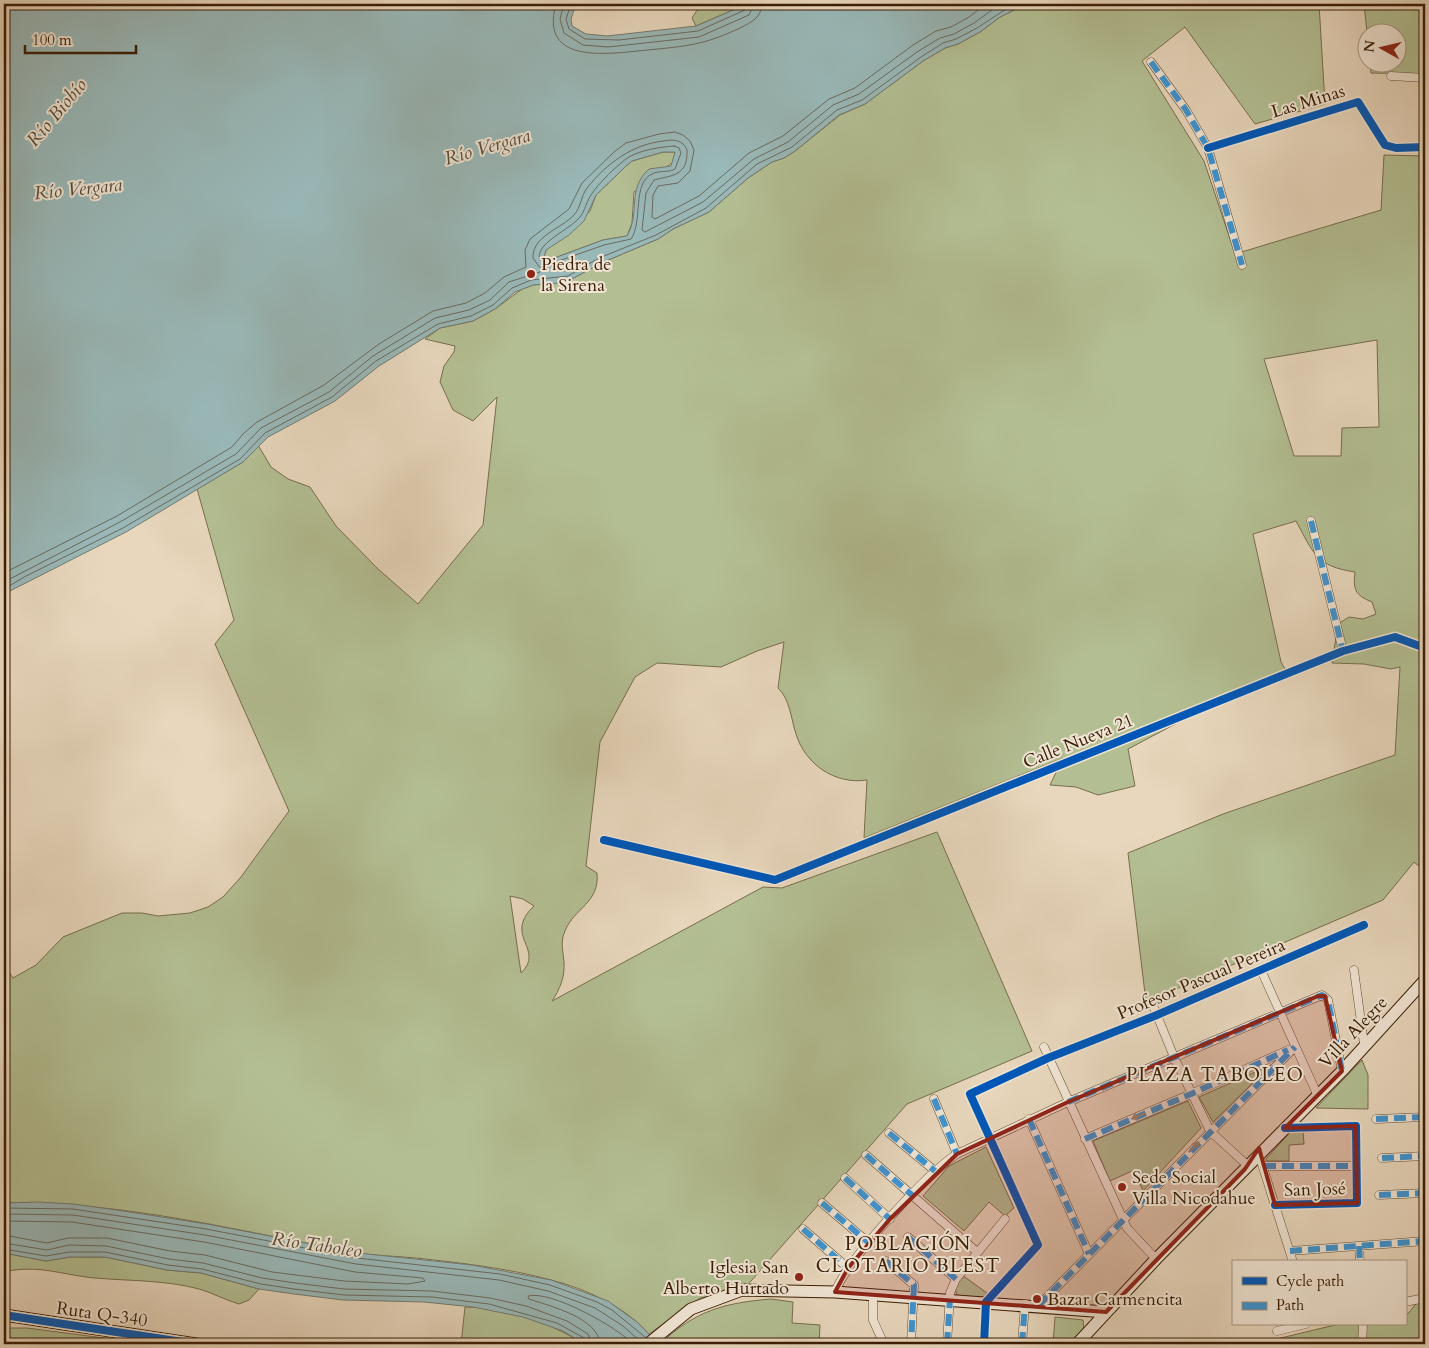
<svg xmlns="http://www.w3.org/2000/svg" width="1429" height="1348" viewBox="0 0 1429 1348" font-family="Cardo,serif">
  <rect width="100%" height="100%" fill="#e8d7bd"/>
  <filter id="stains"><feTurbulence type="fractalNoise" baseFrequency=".004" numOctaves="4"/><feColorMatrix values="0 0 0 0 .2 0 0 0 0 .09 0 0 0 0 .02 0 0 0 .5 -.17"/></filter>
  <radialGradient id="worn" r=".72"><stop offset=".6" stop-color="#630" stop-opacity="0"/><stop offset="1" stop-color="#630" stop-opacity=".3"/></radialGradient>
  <path fill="#b3bf93" stroke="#776e4c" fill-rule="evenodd" d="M701 4H747L696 26 692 18Z
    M1026 4H1319L1325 104 1255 124 1185 27 1142 61 1204 161 1235 254 1381 210 1384 155 1425 156V871L1414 862 1383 900 1146 1002 1128 853 1223 814 1395 755 1400 667 1391 669 1364 664 1332 663 1338 624 1349 617 1363 619 1376 614 1372 602C1355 595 1353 590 1355 572 1316 566 1314 554 1296 521L1253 534 1281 662 1289 676 1179 722 1128 749 1135 786 1098 795 1076 787 1050 785 1063 758 864 838 867 780C835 785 805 764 796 734 791 719 790 699 778 688L784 642 757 651 721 667 657 663 635 677 600 742 586 866 597 873C600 903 574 908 565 931 560 942 563 951 564 962 565 977 560 989 552 1001L763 887 782 888 937 832 1032 1051 907 1104 744 1289 700 1298 649 1334C624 1306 586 1289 551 1280 507 1268 461 1263 416 1258 396 1256 375 1256 356 1253 240 1231 122 1201 4 1203V965L13 978 36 965 63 937 122 913H142L158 916 190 913 208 907 223 897 241 877 289 811 215 644 234 620 197 489 243 462 258 445 271 467 288 479 310 487 336 526 378 569 418 604 483 525 497 397 473 421 453 410 440 382 444 366 454 352 455 346 425 339 440 328 473 321 495 309 522 289 533 285 570 280 601 263 658 239 673 229 709 212 748 178 772 162 784 158 795 151 840 115 865 104 923 61 945 48 958 44 980 32 1000 17ZM1377 340 1379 427 1342 428 1341 456H1294L1264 359ZM510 896 523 899 534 906C502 936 546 949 521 973Z
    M1364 4H1425V74L1371 73 1370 63 1396 62V32H1367Z
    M663 152H675L673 162 634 192 632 223 627 236 603 240 549 260 544 257 546 250 590 211 596 195 626 166 632 161Z
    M1362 1060 1368 1075V1109L1316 1108Z
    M1271 1065 1213 1122 1199 1097Z
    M1188 1101 1201 1128 1143 1191 1134 1170 1110 1181 1093 1141Z
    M1303 1130 1304 1144 1289 1145V1161H1267L1266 1159 1291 1131Z
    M986 1147 1014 1208 1005 1216 989 1202 964 1231 923 1196 949 1166Z
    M4 1253 46 1261 70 1257H105L167 1270 201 1273 259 1289 249 1300 239 1304C225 1300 213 1293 199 1289 166 1280 129 1281 95 1278 62 1275 38 1264 4 1272Z
    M962 1275 987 1293 983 1297 957 1296 955 1288Z
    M1425 1293V1344H1256L1339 1324H1405V1317Z
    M771 1299 793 1302 792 1323 820 1325 819 1344H660C695 1311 723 1303 771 1299Z
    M465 1307C505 1307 551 1323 584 1344H461Z
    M1055 1317 1083 1320 1084 1330 1071 1344H1053Z
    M4 1328H27L150 1344H4Z"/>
  <path fill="#99b8b8" stroke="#737a70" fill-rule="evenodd" d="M4 4H576L571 19 572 26 586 34 607 36 696 26 747 4H1026L1000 17 980 32 958 44 945 48 923 61 865 104 839 115 795 151 784 158 772 162 748 178 709 212 673 229 658 239 601 263 570 280 560 283 533 285 515 292 495 309 473 321 440 328 379 366 335 401 268 437 243 462 126 532 4 594ZM663 152H675L671 166 649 169C626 190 641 212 627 236L603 240 549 260 544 257 546 250 569 235 584 221 596 195 626 166 632 161Z
    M38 1202 73 1204 117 1210 207 1224 358 1253 472 1265 551 1280 608 1301 637 1322 659 1344H584L563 1331 523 1317 473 1307 424 1302 343 1300 294 1294 259 1289 201 1273 167 1270 105 1257H70L46 1261 4 1253V1203Z"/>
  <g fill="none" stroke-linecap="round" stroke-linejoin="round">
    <path stroke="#6a6a5e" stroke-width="1" d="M556 4C538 67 612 53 648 50 687 46 704 45 740 28 752 22 761 18 762 4
      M564 4 560 19 564 33 583 45 608 47 699 37 749 15 754 4
      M571 4 566 19 569 29 585 39 619 40 698 31 745 10 748 4
      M674 146 679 148 681 153 675 169C668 173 659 170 652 174 632 183 643 222 631 239L604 245 550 264 540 260C534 245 566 231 576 221 585 214 585 204 591 195 597 185 619 163 629 157 641 150 660 147 674 146Z
      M4 573 117 516 232 447 244 433 257 422 324 385 379 344 433 311 466 303 485 293 504 277 526 267 525 250 530 239 569 209 582 183 614 152 626 143 659 134 675 132 683 135 690 141 694 150 690 171 678 183 658 186 653 195 652 217 655 219 699 196 749 153 783 136 829 99 855 88 913 45 936 31 951 27 969 17 986 4
      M4 582 120 522 236 454 261 428 329 392 373 356 435 318 469 310 490 300 509 282 540 272 541 269 533 258C532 236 561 229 574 215 581 207 581 196 587 188 607 163 633 144 664 141 674 139 683 140 687 150 688 176 673 175 654 180L646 193 642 230 645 232 703 202 754 159 788 142 833 105 859 94 917 52 940 38 954 34 974 23 1000 4
      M4 589 26 576 123 528 240 459 265 433 332 397 376 361 438 324 471 316 493 305 512 288 531 280 568 276 599 258 656 235 706 208 757 164 792 147 837 110 862 100 921 57 943 43 956 39 977 28 1014 4
      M4 1208 73 1209 206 1229 357 1258 500 1274 550 1285 597 1302 612 1310 645 1337
      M4 1214 73 1215 205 1235 356 1264 499 1280 548 1291 595 1308 623 1326 641 1342
      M4 1221 72 1222 204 1242 355 1272 423 1278 425 1281 408 1284 344 1281 272 1272 205 1255 170 1251 107 1238H68L47 1243 4 1235
      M4 1243 47 1250 69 1245 106 1246 169 1259 203 1263 262 1278 295 1283 344 1289 432 1291 490 1298 526 1306 567 1321 588 1334 592 1344
      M4 1249 46 1256 69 1252H105L168 1265 202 1269 261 1284 294 1289 344 1295 432 1297 489 1304 557 1323 584 1338 586 1344
      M600 1344C599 1318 550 1306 529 1299L528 1296C551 1290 617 1327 633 1344"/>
    <g stroke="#664c32" stroke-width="9">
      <path id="street" d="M1151 62 1186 110 1208 148 1242 265
        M1391 76 1425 78
        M1208 148 1358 102 1385 145 1396 148 1425 147
        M1311 521 1343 651
        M604 840 775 880 1343 651 1395 637 1425 648
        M1261 970 1317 1094
        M1354 970 1364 1044
        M1152 1003 1174 1057 1210 1131 1247 1165
        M1044 1047 1127 1228 1156 1259
        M934 1099 957 1154
        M1029 1119 1089 1254
        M1376 1119 1425 1117
        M889 1133 935 1171
        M1085 1139 1191 1094 1288 1050
        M866 1155 977 1252
        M1259 1155 1293 1262
        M1382 1158 1425 1156
        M1264 1166H1357
        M845 1178 890 1219
        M1379 1195 1425 1193
        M822 1203 869 1243
        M1275 1205 1357 1203 1356 1126 1285 1128
        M803 1229 848 1268
        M908 1237 956 1279
        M1359 1246 1360 1262
        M1290 1251 1425 1241
        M886 1261 914 1285 911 1344
        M835 1292C848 1259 927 1173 957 1154L1068 1102 1322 995 1328 1000 1342 1071
        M873 1294V1320L884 1344
        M1405 1302 1425 1298
        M1039 1305 1295 1047
        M1277 1331 1306 1324
        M947 1344 950 1293 956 1279 1005 1219
        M984 1344 986 1302 1038 1245 970 1094 1048 1058 1157 1015 1364 925
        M1022 1344 1025 1304
        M1362 1344 1363 1324"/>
    </g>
    <g stroke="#3b1d04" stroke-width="13">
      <path id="secondary" d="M4 1315 196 1344
        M648 1344 691 1309 742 1290 835 1292 1106 1312
        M1077 1344 1156 1259 1342 1071 1425 980"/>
    </g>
    <use href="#street" stroke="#f0e5d4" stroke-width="8"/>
    <use href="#secondary" stroke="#f0e5d4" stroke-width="11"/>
    <path stroke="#3e94d1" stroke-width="6" stroke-dasharray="12 6" stroke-linecap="butt" d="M1151 62 1186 110 1208 148 1242 265
      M1311 521 1343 651
      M934 1099 957 1154
      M1068 1102 1322 995 1328 1000 1342 1071
      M1029 1119 1089 1254
      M1376 1119 1425 1117
      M889 1133 935 1171
      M1085 1139 1191 1094 1288 1050
      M866 1155 913 1196
      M1382 1158 1425 1156
      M1264 1166H1357
      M845 1178 890 1219
      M1379 1195 1425 1193
      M822 1203 869 1243
      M803 1229 848 1268
      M908 1237 956 1279
      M1359 1246 1360 1262
      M1290 1251 1425 1241
      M886 1261 914 1285 911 1344
      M1039 1305 1295 1047
      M877 1344 882 1341
      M947 1344 950 1299
      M1022 1344 1025 1304"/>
    <g stroke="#f0e5d4" stroke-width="11">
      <path id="cycleway" d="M1208 148 1358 102 1385 145 1396 148 1425 147
        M604 840 775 880 1343 651 1395 637 1425 648
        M1275 1205 1357 1203 1356 1126 1285 1128
        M4 1315 196 1344
        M984 1344 986 1302 1038 1245 970 1094 1048 1058 1157 1015 1364 925"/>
    </g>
    <use href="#cycleway" stroke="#0057b8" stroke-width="8"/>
  </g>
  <defs><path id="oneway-solid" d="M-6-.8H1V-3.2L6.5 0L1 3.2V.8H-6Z" transform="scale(1.25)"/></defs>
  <g fill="#9f8b76">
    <use href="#oneway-solid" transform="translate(1138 1116) rotate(157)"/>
    <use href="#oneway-solid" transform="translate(1194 1147) rotate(-45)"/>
  </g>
  <path fill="#8f2418" fill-opacity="0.2" stroke="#8f2418" stroke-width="4" stroke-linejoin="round" d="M1318 996H1325L1342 1071 1285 1128 1356 1126 1357 1203 1275 1205 1259 1148 1245 1169 1106 1312 835 1292 848 1268 890 1219 957 1154 1068 1102Z"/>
  <g fill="#8f2418" stroke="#f0e5d4" stroke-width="2">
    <circle cx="531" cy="274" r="5"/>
    <circle cx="1122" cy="1187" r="5"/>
    <circle cx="799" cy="1277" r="5"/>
    <circle cx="1037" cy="1299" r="5"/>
  </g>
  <g text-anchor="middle" stroke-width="4" stroke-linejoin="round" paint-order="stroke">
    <g font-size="18" fill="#3b1d04" stroke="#f0e5d4">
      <text transform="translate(1308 101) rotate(-17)" y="6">Las Minas</text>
      <text transform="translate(1078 741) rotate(-22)" y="6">Calle Nueva 21</text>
      <text transform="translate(1201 979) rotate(-23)" y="6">Profesor Pascual Pereira</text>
      <text transform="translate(1353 1032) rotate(-47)" y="6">Villa Alegre</text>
      <text transform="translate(1315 1189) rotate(-2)" y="6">San José</text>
      <text transform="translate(102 1314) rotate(8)" y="6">Ruta Q-340</text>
    </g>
    <g font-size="18" fill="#3b1d04" stroke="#f0e5d4" text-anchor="start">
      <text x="541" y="270">Piedra de<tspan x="541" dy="21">la Sirena</tspan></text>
      <text x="1132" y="1183">Sede Social<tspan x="1132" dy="21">Villa Nicodahue</tspan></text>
      <text x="789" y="1273" text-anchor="end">Iglesia San<tspan x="789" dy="21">Alberto Hurtado</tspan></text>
      <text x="1047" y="1305">Bazar Carmencita</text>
    </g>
    <g font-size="19" font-style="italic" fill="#574c3a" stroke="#f0e5d4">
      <text transform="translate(56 112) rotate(-50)" y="7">Río Biobío</text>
      <text transform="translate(487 146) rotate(-16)" y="7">Río Vergara</text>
      <text transform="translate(78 188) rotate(-6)" y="7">Río Vergara</text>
      <text transform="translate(317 1244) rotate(8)" y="7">Río Taboleo</text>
    </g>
    <g font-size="19" letter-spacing="1" fill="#3b1d04" stroke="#f0e5d4">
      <text x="1215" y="1081">PLAZA TABOLEO</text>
      <text x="908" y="1250">POBLACIÓN<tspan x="908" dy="22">CLOTARIO BLEST</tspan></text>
    </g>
  </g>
  <rect width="1429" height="1348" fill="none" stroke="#e8d7bd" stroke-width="20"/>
  <rect x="5" y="5" width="1419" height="1338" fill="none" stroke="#3b1d04" stroke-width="2.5"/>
  <rect x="10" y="10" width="1409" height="1328" fill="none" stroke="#3b1d04"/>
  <rect x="1232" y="1260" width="175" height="65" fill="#f0e5d4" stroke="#a89581"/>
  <rect x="1242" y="1277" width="25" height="8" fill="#0057b8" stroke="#a89581"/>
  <text x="1276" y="1286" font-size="15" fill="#3b1d04">Cycle path</text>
  <rect x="1242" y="1302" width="25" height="8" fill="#3e94d1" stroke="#a89581"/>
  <text x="1276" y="1310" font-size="15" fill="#3b1d04">Path</text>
  <g transform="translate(1382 48) rotate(278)"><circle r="24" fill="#f0e5d4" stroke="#a89581"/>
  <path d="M0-4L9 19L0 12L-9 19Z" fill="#8f2418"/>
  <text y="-8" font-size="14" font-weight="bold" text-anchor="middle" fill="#3b1d04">N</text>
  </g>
  <path d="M25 45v8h111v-8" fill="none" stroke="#3b1d04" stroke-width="2.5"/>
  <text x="32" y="45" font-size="15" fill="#3b1d04" stroke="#f0e5d4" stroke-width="4" paint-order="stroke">100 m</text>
  <rect width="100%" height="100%" filter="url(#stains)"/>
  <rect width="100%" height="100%" fill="url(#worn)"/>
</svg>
